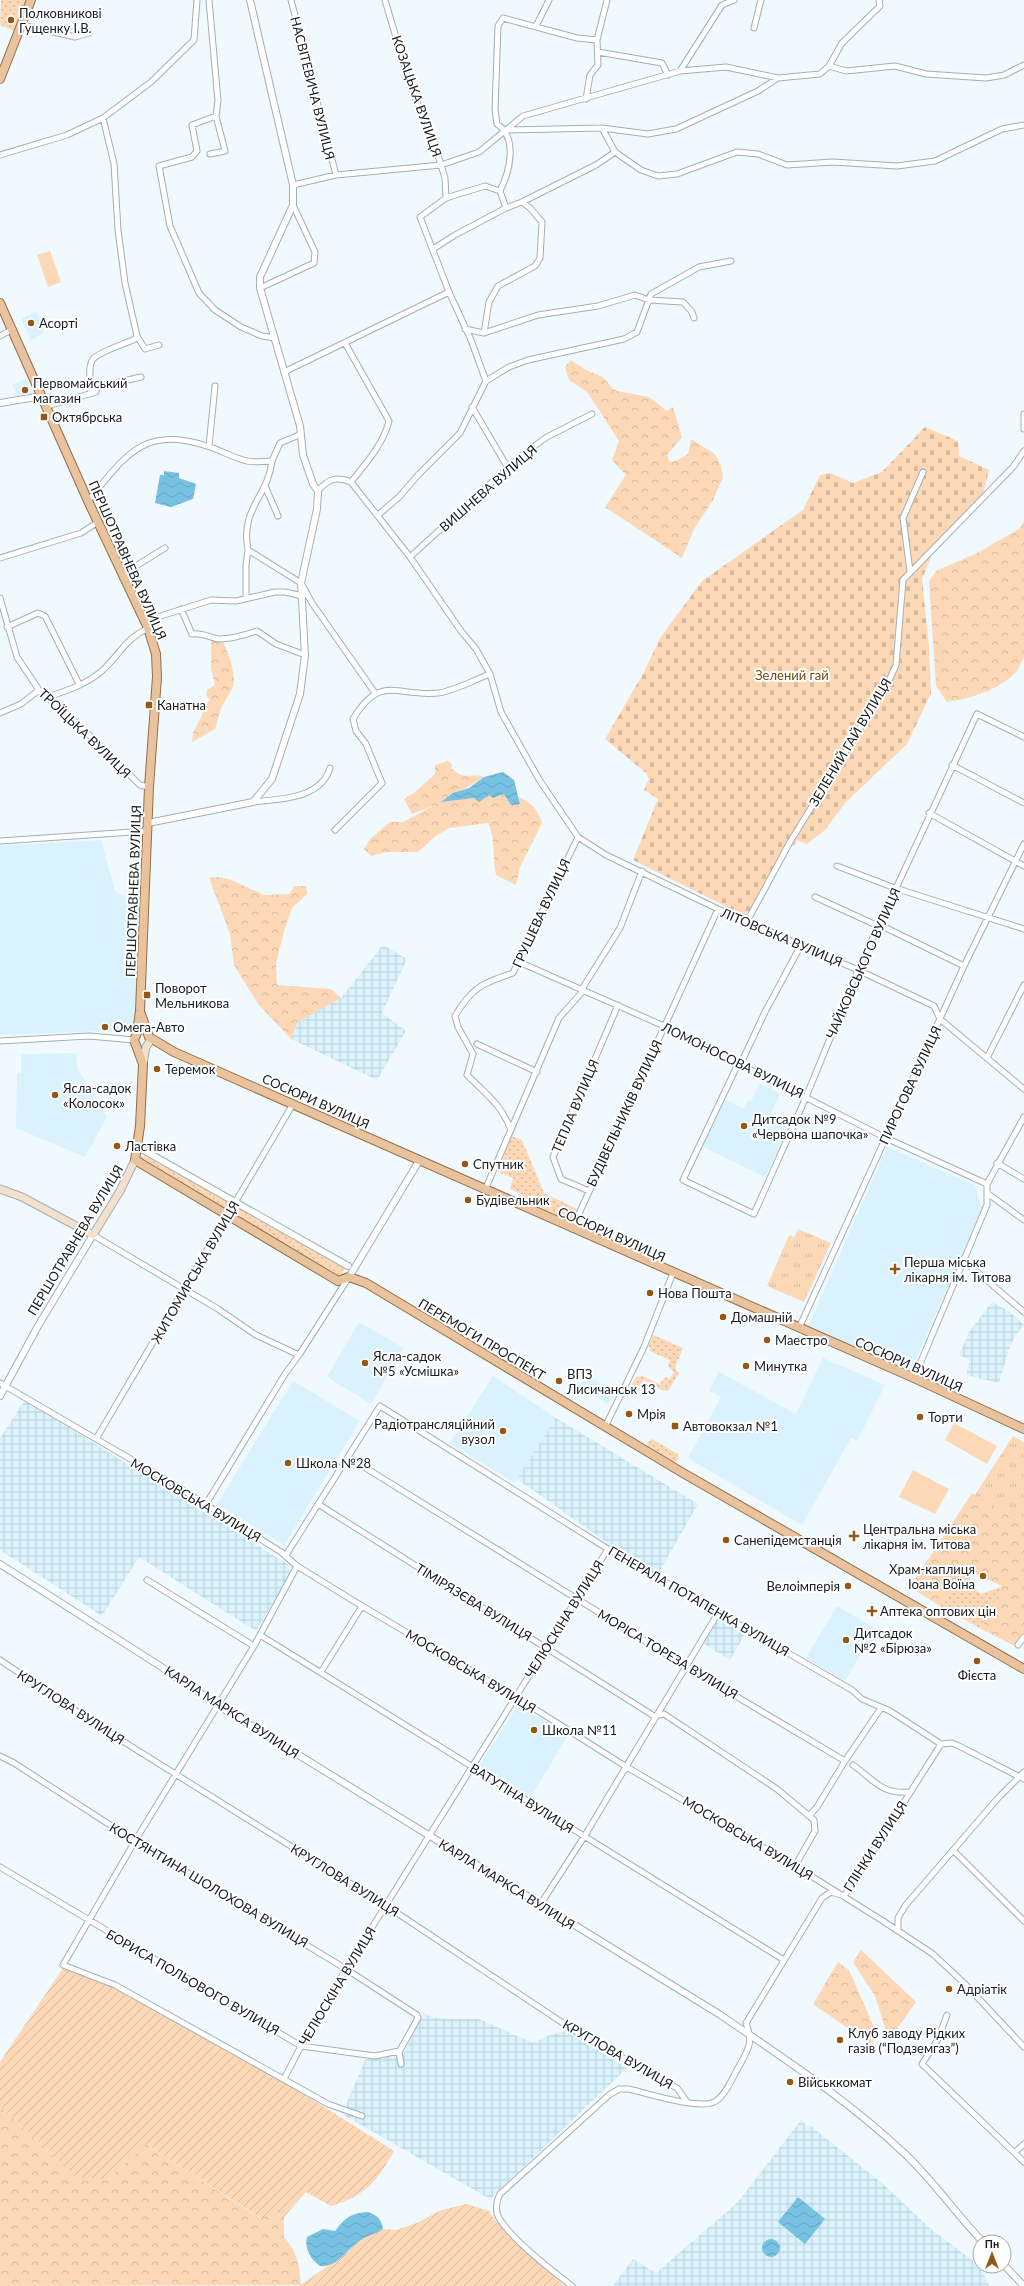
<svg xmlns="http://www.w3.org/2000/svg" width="1024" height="2286" viewBox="0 0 1024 2286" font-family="Lato,sans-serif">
  <defs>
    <pattern id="industrial-grid" width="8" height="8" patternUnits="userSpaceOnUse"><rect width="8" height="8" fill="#daf2fd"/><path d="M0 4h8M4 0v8" fill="none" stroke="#bacfd8"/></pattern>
    <pattern id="grass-dots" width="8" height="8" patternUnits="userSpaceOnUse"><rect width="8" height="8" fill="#fcd8b6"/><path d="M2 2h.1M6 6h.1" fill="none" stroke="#d7b99c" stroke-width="1.8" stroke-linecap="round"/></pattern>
    <pattern id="forest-crowns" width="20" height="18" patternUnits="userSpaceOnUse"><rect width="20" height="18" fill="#fcd8b6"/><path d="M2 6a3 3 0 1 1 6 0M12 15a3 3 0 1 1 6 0" fill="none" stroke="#d7b99c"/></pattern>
    <pattern id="cemetery-stones" width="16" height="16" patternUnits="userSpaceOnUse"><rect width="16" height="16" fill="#fcd8b6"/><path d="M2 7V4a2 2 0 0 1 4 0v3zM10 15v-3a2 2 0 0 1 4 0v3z" fill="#d7b99c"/></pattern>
    <pattern id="park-tufts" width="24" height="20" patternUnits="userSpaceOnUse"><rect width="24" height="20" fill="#fcd8b6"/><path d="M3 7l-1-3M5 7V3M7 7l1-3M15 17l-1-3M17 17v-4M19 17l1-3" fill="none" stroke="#d7b99c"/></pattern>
    <pattern id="garden-furrows" width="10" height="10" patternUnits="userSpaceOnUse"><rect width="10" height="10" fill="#fcd8b6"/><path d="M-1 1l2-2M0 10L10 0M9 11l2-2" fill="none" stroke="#d7b99c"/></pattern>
    <pattern id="water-waves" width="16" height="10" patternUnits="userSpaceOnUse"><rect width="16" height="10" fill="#77c1e2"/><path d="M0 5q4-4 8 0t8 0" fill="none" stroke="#66a5c1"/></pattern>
  </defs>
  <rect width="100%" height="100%" fill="#f0f9fe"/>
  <path fill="#daf2fd" d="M37 312 44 333 31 340 21 318Z
    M27 378 33 393 18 396 12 385Z
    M101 840 115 891 141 905 135 1030 0 1035V846Z
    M76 1053 78 1071 80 1072 107 1117 85 1157 16 1128 17 1073H21V1054Z
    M760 1083 780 1094 767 1121 788 1131 765 1177 702 1146 724 1099 743 1109 748 1100 751 1101Z
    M887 1147 975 1185 982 1210 910 1372 808 1327Z
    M359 1322 404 1348 371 1404 327 1377Z
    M823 1358 885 1385 857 1441 851 1438 802 1525 688 1458 721 1397 709 1391 719 1372 796 1414Z
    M586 1374 615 1392 608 1404 579 1386Z
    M493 1376 556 1418 515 1483 450 1443Z
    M293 1381 360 1421 284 1545 217 1504Z
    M837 1606 880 1631 871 1649 861 1653 845 1681 806 1658Z
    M518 1705 568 1735 531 1797 479 1766Z"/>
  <path fill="url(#industrial-grid)" d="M383 945 407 959 382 1013 406 1031 377 1080 291 1039 298 1022 341 998Z
    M992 1302 1010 1312 1024 1325 1015 1336 1008 1352 999 1383 966 1375 970 1360 959 1355 969 1332Z
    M25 1400 289 1565V1576L256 1631 139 1557 102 1616 0 1550V1438Z
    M556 1418 698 1504 658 1574 641 1564 639 1565 517 1479Z
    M718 1619 745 1634 730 1660 704 1644Z
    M423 2013 432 2017 448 2019H479L533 2043 550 2035 565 2031 627 2068 490 2199 342 2114 365 2060 377 2057H402Z
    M801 2120 809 2128 811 2126 883 2184 932 2230 980 2266 989 2286H613L633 2259 656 2273 738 2202Z"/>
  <path fill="url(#grass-dots)" d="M1 0H27L15 31 0 25Z
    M511 1136 522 1140 544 1193 577 1209 571 1223 522 1199 523 1195 510 1189 513 1178 498 1172Z
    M145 1156 226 1201 229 1208 226 1210 140 1161 141 1157Z
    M242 1209 340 1265 344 1268 343 1275 337 1277 235 1215 236 1210Z
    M653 1335 683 1348 675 1368 679 1373 668 1391 662 1390 644 1380 637 1392 630 1388 636 1377 643 1376 659 1384 666 1377 670 1379 674 1372 668 1366 670 1360 650 1351 649 1345Z
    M652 1439 678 1454V1460L674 1462 648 1446 647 1443Z
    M968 1570 972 1588 981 1594 1003 1586 981 1629 940 1606Z"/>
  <path fill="url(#forest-crowns)" d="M571 360 586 370 603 377 612 388 617 391 649 397 667 411 673 407 682 437 667 455 670 462 678 460 688 454 691 439 715 454 721 466 723 477 713 500 694 529 682 558 605 507 626 475 612 460 619 441 587 392 569 380 565 367Z
    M1024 521V657C1021 662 1019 669 1015 673 999 690 969 699 947 702L936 686 929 581 936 571 977 553 1019 529Z
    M211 640 223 641 231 662 234 678 233 687 221 708 215 729 192 742 193 733 210 699 206 696 207 690 215 685 211 669Z
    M448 761 452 764 451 768C467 782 468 772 484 777 470 787 456 792 442 802L489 795 493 798 504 794 520 804 519 797C531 802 538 810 542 823L520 867 516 885 496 875C492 858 496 839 488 823L449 828 437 835 418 852H387L371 856 364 849 370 839 390 822H403L435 805 412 814 404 799 414 793 435 774V765Z
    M218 877 229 879 264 895 289 894 295 886H306L307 894 292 908 284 931 276 964 277 985 331 989 341 998 298 1022 291 1039 258 1004 234 965 230 934 209 878Z
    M972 1493 1024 1523V1633L1015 1646 981 1629 1002 1586 968 1570 940 1606 910 1587Z
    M861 1950 916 2002 889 2040 875 1996 853 1962Z
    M838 1962 849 1970 877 2034 870 2044 813 2004Z
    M0 2106 76 2177 107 2180 146 2144 261 2219 272 2210 284 2217V2237C297 2253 300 2264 301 2285L0 2286Z"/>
  <path fill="url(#cemetery-stones)" d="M925 427 958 441 959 456 989 470 983 494 938 540 922 579 929 648 931 693 907 744 846 802 825 830 807 844 797 840 794 846 786 843 752 909 743 915 633 860 658 799 644 790 649 779 646 773 605 739 643 674 660 638 702 581 803 510 820 475 830 473 853 483 882 472Z"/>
  <path fill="url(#park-tufts)" d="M798 1229 831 1243 804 1302 767 1286 789 1235 794 1237Z
    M1013 1436 1024 1442V1523L975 1495Z"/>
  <path fill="url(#garden-furrows)" d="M63 1968 114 1987 169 2017 283 2081 394 2151C377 2181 366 2196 331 2206L306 2192 284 2217 272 2210 262 2219 146 2144 107 2180 76 2177 0 2106V2062Z
    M467 2204 489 2211 496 2221 564 2286H299L348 2252 359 2240 366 2237 383 2229 396 2230 419 2222 441 2210Z"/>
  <path fill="#fcd8b6" d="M50 251 61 282 48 287 37 255Z
    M954 1423 997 1446 987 1464 945 1440Z
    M913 1470 949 1489 935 1514 899 1497Z"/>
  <path fill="url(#water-waves)" d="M164 471 179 473V478L196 484 193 499 171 507 155 503 160 475H164Z
    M503 772 514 780 520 804 511 805 504 794 493 798 489 795 479 802 474 798 441 802 453 793 469 788 484 777Z
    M798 2197 825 2219 805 2244 778 2222Z
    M368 2212C377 2215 382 2220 383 2229 376 2234 368 2235 361 2240 348 2247 338 2268 320 2266 311 2260 304 2248 307 2237L323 2229 335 2231C345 2218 351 2213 368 2212Z
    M762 2248a9 9 0 1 1 18 0a9 9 0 1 1-18 0Z"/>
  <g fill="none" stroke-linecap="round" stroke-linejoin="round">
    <g stroke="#a1b0b7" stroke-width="7">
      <path id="minor" d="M209 0 218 101 216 116 192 125 197 151 192 157 159 166 170 226 199 293 215 310 241 327 262 336 275 338
        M291 0 336 175
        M22 25 75 37 89 33
        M536 26 549 0
        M754 28 761 0
        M598 52 662 63 668 75
        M829 66 846 71 895 66 926 74 986 78 1004 75 1024 65
        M680 71 722 5 734 0
        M586 99 590 75 598 65 597 40 607 0
        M103 118 114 164 118 230 125 283 137 336 145 349 159 345
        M602 128 615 152 641 170 658 176 677 174 737 152 758 154 787 165 833 162 897 166 935 161 1002 129 1024 125
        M506 130 602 128 648 134 676 129 758 91 778 78 820 74 829 66 842 43 880 6 879 0
        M210 154 225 151 216 116
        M0 155 67 135 103 118 151 82 194 40 197 0
        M293 185 336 175 441 165 433 140 411 88 385 0
        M500 191C510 171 518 138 497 124L495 109 498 26 503 18 577 38 597 40
        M446 198 445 178 441 165 479 152 523 116 680 71 726 67 778 78
        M433 249 455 235 506 208 522 202 596 165 615 152
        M260 288 314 263 315 252 293 205
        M465 329 484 333 538 315 598 306 635 295 649 300 683 302 692 312 694 318
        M484 333 489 302 498 286 535 266 540 258 542 222 530 208 522 202
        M0 336 13 329
        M284 372 449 292
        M486 381 471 340 449 292 420 217 446 198 462 193 485 186 500 191 506 208
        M91 393C91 384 87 367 93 359 100 351 125 344 135 339L137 336
        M47 406 96 392 97 387 141 377
        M472 407 508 468
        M1024 414V429
        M209 446 215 386
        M351 482 410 557 461 631 476 649 490 674 501 712 540 781 578 837 606 855 718 909 858 970 934 1006 940 1019 1024 1089
        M265 486 278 516
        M318 491C328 479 336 476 351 482 366 463 383 445 389 421L345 343
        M88 501C126 455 144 424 210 447 222 451 234 458 247 461 254 463 264 461 272 461L280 443 299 435
        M378 515 399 497 419 474 460 433 486 381 509 367 528 360 624 339 637 332 651 294 699 267 731 261
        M248 550C240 508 268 497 272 461
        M410 557 523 454 547 437 592 414
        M0 558 81 533 98 522
        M910 571 903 518 923 472
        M123 574 165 548
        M0 598 17 657 39 690 80 726 140 785 149 787
        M246 598V565L248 550 301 583 312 603 375 693
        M181 609 192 634C202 632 210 638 219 639 232 639 245 635 257 631L276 644 305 655
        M145 621 211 600 236 601 275 592H285L303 596
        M7 627 38 613 45 616 79 684
        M47 697C67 691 90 683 105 668 122 651 125 640 148 628
        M0 713 21 704 39 690
        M952 765 1024 803
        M253 802C280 799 321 799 330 768
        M929 813 1024 866
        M335 830 382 783 366 744 356 731 353 719C381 673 396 697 438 693 454 691 474 680 490 674
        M0 841 147 831
        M837 866 895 888 1024 929
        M815 897 876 925 878 924 964 966
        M743 919 750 916 790 842 888 683 896 665 903 580 1013 467 1024 451
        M801 945 765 1012 742 1061 738 1064 683 1180 754 1214 806 1097 858 970 977 714 1024 737
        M519 962 664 1026 886 1138 987 1184
        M582 989 620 928 642 871
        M0 1041 89 1036 134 1040
        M477 1044 537 1072
        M987 1058 1024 985
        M511 1130C501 1104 486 1094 467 1075L473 1054 458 1027 455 1016C472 987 483 983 513 973L578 837
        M997 1163 1024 1179
        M485 1190 559 1018 584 990
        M589 1191 561 1179 553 1157 618 1005
        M987 1193 1024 1220
        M572 1229 718 909
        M93 1235 218 1309 256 1335 299 1355
        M964 1261 1024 1312
        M799 1328 964 966 1024 844
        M914 1378 987 1205V1184L1024 1117
        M0 1383 170 1482 281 1552 297 1566 362 1606 516 1697 625 1766 795 1866 883 1921 933 1954 966 1985 1024 2047
        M605 1427 644 1347 673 1273
        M96 1439 293 1104
        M348 1457 687 1667 845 1761
        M206 1504 285 1374 299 1355 349 1277
        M318 1504 654 1716 664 1714 777 1789 814 1820 815 1831 795 1866
        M286 1555 380 1406 608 1549 852 1690 862 1699 890 1711 941 1744 952 1743 957 1745 1024 1779
        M297 1566 254 1646 135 1841 63 1965 115 1985 328 2104 362 2116
        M147 1580 254 1646
        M260 1635 784 1960
        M1018 1645 1024 1637
        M0 1660 97 1725 385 1905 581 2035 677 2088 687 2102
        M321 1672 362 1606
        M0 1756 14 1763 135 1841 346 1969 417 2015 418 2018 399 2052 401 2064
        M853 1765C874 1780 882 1795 910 1792
        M809 1816 817 1807 845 1761 881 1708
        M953 1850 1024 1921
        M0 1867 301 2046 375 2056 399 2051
        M540 1905 584 1837 718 1613
        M898 1931V1918L905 1906 998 1798 1024 1772
        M947 2015 938 2039 922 2064 1024 2162
        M284 2079 301 2046 346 1969 608 1549
        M1015 2152 1024 2144
        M572 2286C551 2270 512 2240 499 2218 495 2211 496 2201 500 2194L609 2095 619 2089H629C646 2093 702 2111 716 2101 726 2094 732 2079 738 2068 748 2050 754 2043 746 2023L822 1898 831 1892 844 1896 847 1892 941 1744"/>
    </g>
    <g stroke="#a1b0b7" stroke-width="8">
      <path id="tertiary" d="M0 403 42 396
        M148 823 253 802 272 779 300 694 305 655 301 583 317 509 318 491 313 484 303 455 300 426 260 288V277L293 205V185L250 0
        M138 1147 348 1266
        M349 1277 419 1161
        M0 1396 38 1326 93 1235
        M0 1564 157 1664 219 1706 719 2014C782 2057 848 2100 904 2153 933 2180 955 2213 983 2242
        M1004 2265 1024 2286"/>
    </g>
    <g stroke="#a1b0b7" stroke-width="9">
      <path id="secondary" d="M143 1064 146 1047 150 1041 149 1037
        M0 1189 22 1197 93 1235 120 1191 135 1160"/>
    </g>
    <g stroke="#946f47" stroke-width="10">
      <path id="primary" d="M0 79 31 0
        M0 303 88 501 148 628 156 654 157 677 149 787 140 1011 137 1033 134 1040 143 1064 140 1126 135 1160 338 1281 349 1277 366 1283 683 1473 1024 1669
        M141 1014 149 1037 174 1052 914 1378 1024 1429"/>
    </g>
    <use href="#minor" stroke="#fff" stroke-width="5"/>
    <use href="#tertiary" stroke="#fff" stroke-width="6"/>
    <use href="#secondary" stroke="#f3e1ce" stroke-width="7"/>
    <use href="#primary" stroke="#e8c39e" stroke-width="8"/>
  </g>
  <g fill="#925814" stroke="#fff" stroke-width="1.5">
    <circle cx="11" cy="20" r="4"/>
    <circle cx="31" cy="323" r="4"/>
    <circle cx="25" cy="390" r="4"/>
    <rect x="40" y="413" width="8" height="8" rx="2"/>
    <rect x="145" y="701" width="8" height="8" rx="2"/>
    <rect x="143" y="991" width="8" height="8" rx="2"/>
    <circle cx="105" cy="1027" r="4"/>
    <circle cx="157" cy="1069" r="4"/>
    <circle cx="55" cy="1095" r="4"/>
    <circle cx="744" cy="1126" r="4"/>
    <circle cx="117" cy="1146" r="4"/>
    <circle cx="465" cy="1164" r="4"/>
    <circle cx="468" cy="1200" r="4"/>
    <path d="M893 1263h4v4h4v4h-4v4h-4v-4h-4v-4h4z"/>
    <circle cx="650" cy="1293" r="4"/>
    <circle cx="723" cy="1317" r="4"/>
    <circle cx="767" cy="1340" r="4"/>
    <circle cx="365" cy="1363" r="4"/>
    <circle cx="746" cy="1366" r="4"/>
    <circle cx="559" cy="1381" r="4"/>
    <circle cx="629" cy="1414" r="4"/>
    <circle cx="920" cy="1417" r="4"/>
    <rect x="671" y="1422" width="8" height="8" rx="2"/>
    <circle cx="503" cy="1431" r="4"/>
    <circle cx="288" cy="1463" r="4"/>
    <path d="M852 1530h4v4h4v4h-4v4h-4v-4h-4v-4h4z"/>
    <circle cx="726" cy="1540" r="4"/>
    <circle cx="983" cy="1576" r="4"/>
    <circle cx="848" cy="1586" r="4"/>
    <path d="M870 1605h4v4h4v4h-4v4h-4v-4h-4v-4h4z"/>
    <circle cx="846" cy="1640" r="4"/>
    <circle cx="977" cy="1661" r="4"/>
    <circle cx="534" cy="1730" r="4"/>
    <circle cx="949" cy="1989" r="4"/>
    <circle cx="840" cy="2040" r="4"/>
    <circle cx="790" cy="2082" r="4"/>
  </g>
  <g text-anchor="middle" stroke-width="4" stroke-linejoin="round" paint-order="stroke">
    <g font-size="13" fill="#171c1f" stroke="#fff" text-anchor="start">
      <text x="19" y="18">Полковникові<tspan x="19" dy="15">Гущенку І.В.</tspan></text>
      <text x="39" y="328">Асорті</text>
      <text x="33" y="388">Первомайський<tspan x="33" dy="15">магазин</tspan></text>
      <text x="52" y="422">Октябрська</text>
      <text x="157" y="710">Канатна</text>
      <text x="155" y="993">Поворот<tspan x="155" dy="15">Мельникова</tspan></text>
      <text x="113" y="1032">Омега-Авто</text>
      <text x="165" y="1074">Теремок</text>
      <text x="63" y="1093">Ясла-садок<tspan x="63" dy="15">«Колосок»</tspan></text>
      <text x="752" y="1124">Дитсадок №9<tspan x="752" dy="15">«Червона шапочка»</tspan></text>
      <text x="125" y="1151">Ластівка</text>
      <text x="473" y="1169">Спутник</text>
      <text x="476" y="1205">Будівельник</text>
      <text x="904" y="1267">Перша міська<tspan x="904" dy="15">лікарня ім. Титова</tspan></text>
      <text x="658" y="1298">Нова Пошта</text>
      <text x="731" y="1322">Домашній</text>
      <text x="775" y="1345">Маестро</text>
      <text x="373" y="1361">Ясла-садок<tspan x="373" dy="15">№5 «Усмішка»</tspan></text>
      <text x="754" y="1371">Минутка</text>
      <text x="567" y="1379">ВПЗ<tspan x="567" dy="15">Лисичанськ 13</tspan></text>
      <text x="637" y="1419">Мрія</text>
      <text x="928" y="1422">Торти</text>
      <text x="495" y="1429" text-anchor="end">Радіотрансляційний<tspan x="495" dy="15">вузол</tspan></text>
      <text x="683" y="1431">Автовокзал №1</text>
      <text x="296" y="1468">Школа №28</text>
      <text x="863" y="1534">Центральна міська<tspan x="863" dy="15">лікарня ім. Титова</tspan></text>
      <text x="734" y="1545">Санепідемстанція</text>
      <text x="975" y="1574" text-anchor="end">Храм-каплиця<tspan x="975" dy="15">Іоана Воїна</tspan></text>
      <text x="840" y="1591" text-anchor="end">Велоімперія</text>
      <text x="880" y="1616">Аптека оптових цін</text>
      <text x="854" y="1638">Дитсадок<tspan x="854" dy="15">№2 «Бірюза»</tspan></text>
      <text x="977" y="1680" text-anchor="middle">Фієста</text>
      <text x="542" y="1735">Школа №11</text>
      <text x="957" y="1994">Адріатік</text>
      <text x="848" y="2038">Клуб заводу Рідких<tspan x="848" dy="15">газів (“Подземгаз”)</tspan></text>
      <text x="798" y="2087">Військкомат</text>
    </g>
    <g font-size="13" fill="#171c1f" stroke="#fff">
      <text transform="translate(313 88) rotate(76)" y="5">НАСВІТЕВИЧА ВУЛИЦЯ</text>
      <text transform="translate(417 96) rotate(71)" y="5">КОЗАЦЬКА ВУЛИЦЯ</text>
      <text transform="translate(488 488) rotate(-41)" y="5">ВИШНЕВА ВУЛИЦЯ</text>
      <text transform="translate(128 560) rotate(66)" y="5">ПЕРШОТРАВНЕВА ВУЛИЦЯ</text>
      <text transform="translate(85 733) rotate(44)" y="5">ТРОЇЦЬКА ВУЛИЦЯ</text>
      <text transform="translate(850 742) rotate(-59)" y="5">ЗЕЛЕНИЙ ГАЙ ВУЛИЦЯ</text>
      <text transform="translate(133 891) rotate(-88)" y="5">ПЕРШОТРАВНЕВА ВУЛИЦЯ</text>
      <text transform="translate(541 913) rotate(-65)" y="5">ГРУШЕВА ВУЛИЦЯ</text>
      <text transform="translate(782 937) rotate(23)" y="5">ЛІТОВСЬКА ВУЛИЦЯ</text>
      <text transform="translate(863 963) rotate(-66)" y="5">ЧАЙКОВСЬКОГО ВУЛИЦЯ</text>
      <text transform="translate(733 1060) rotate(26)" y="5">ЛОМОНОСОВА ВУЛИЦЯ</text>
      <text transform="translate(910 1085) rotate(-65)" y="5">ПИРОГОВА ВУЛИЦЯ</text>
      <text transform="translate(316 1101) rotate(24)" y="5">СОСЮРИ ВУЛИЦЯ</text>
      <text transform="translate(575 1106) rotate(-67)" y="5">ТЕПЛА ВУЛИЦЯ</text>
      <text transform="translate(624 1113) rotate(-65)" y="5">БУДІВЕЛЬНИКІВ ВУЛИЦЯ</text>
      <text transform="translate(612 1234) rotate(24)" y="5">СОСЮРИ ВУЛИЦЯ</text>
      <text transform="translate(75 1240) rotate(-59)" y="5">ПЕРШОТРАВНЕВА ВУЛИЦЯ</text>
      <text transform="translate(195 1272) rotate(-60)" y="5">ЖИТОМИРСЬКА ВУЛИЦЯ</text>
      <text transform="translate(482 1339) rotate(31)" y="5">ПЕРЕМОГИ ПРОСПЕКТ</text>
      <text transform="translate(909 1364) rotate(24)" y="5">СОСЮРИ ВУЛИЦЯ</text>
      <text transform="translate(196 1500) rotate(31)" y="5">МОСКОВСЬКА ВУЛИЦЯ</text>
      <text transform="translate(699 1601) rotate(30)" y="5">ГЕНЕРАЛА ПОТАПЕНКА ВУЛИЦЯ</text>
      <text transform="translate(474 1602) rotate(32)" y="5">ТІМІРЯЗЄВА ВУЛИЦЯ</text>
      <text transform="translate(564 1619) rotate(-58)" y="5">ЧЕЛЮСКІНА ВУЛИЦЯ</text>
      <text transform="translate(668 1654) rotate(31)" y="5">МОРІСА ТОРЕЗА ВУЛИЦЯ</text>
      <text transform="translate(471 1671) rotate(31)" y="5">МОСКОВСЬКА ВУЛИЦЯ</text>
      <text transform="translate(71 1707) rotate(33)" y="5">КРУГЛОВА ВУЛИЦЯ</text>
      <text transform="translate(232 1712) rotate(33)" y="5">КАРЛА МАРКСА ВУЛИЦЯ</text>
      <text transform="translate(522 1798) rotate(32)" y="5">ВАТУТІНА ВУЛИЦЯ</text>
      <text transform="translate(748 1838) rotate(31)" y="5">МОСКОВСЬКА ВУЛИЦЯ</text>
      <text transform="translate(875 1846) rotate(-57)" y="5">ГЛІНКИ ВУЛИЦЯ</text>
      <text transform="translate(345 1880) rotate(32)" y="5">КРУГЛОВА ВУЛИЦЯ</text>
      <text transform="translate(507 1884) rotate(32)" y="5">КАРЛА МАРКСА ВУЛИЦЯ</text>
      <text transform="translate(209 1885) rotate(31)" y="5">КОСТЯНТИНА ШОЛОХОВА ВУЛИЦЯ</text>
      <text transform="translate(193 1982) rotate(30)" y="5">БОРИСА ПОЛЬОВОГО ВУЛИЦЯ</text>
      <text transform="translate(337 1986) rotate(-59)" y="5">ЧЕЛЮСКІНА ВУЛИЦЯ</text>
      <text transform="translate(618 2054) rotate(30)" y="5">КРУГЛОВА ВУЛИЦЯ</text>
    </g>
    <g font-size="13" fill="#7a4910" stroke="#fff">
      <text x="792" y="680">Зелений гай</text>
    </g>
  </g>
  <g transform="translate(992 2254)"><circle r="19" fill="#ffffff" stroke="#a2a4a5"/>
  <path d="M0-3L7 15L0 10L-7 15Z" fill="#925814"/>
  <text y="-6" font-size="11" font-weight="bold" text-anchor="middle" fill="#171c1f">Пн</text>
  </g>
</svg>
